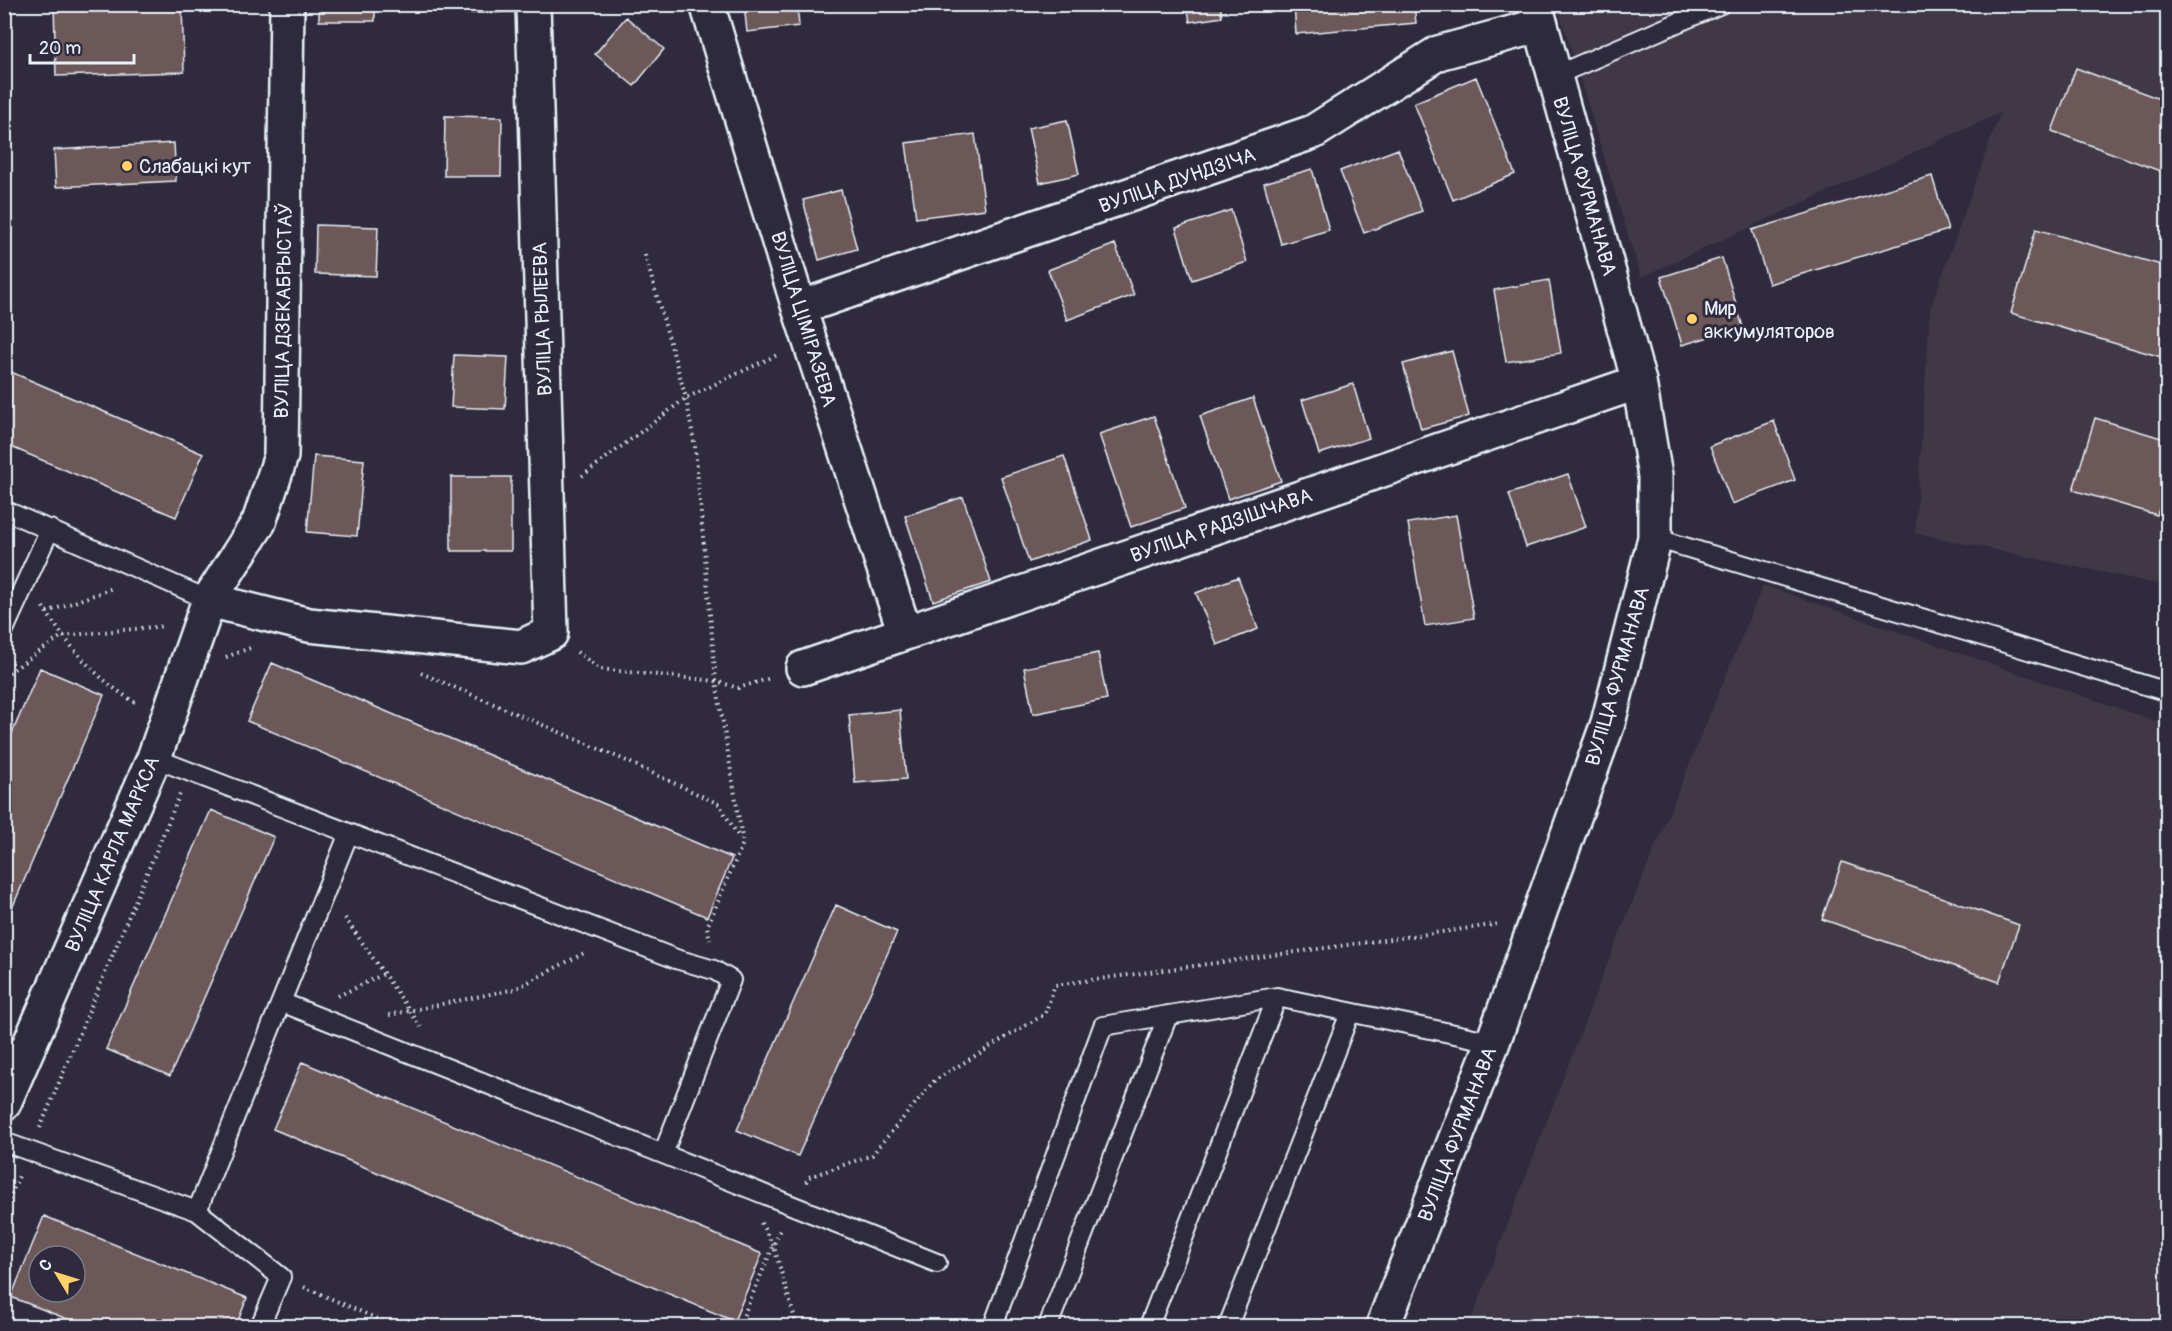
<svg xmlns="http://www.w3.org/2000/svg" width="2172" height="1331" viewBox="0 0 2172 1331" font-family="Pangolin,sans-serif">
  <rect width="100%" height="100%" fill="#2f2a3d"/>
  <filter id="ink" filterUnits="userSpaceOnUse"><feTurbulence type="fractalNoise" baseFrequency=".0167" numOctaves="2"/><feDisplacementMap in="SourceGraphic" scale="12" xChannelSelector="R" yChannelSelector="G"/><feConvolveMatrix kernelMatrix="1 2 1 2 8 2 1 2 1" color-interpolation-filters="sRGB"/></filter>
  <g filter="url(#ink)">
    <path fill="#413845" d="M1557 5H2167V586L1915 533 1930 309 2000 113 1641 277Z
      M1763 585 2167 725V1326H1469L1601 979Z"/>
    <path fill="#6c5859" stroke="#e8f1f8" stroke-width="1.5" fill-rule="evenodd" d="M54 4H182L184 72 56 76Z
      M182 4H226V8L182 10Z
      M319 4H375V21H319Z
      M452 4H513L514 12 452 14Z
      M744 4H797L799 26 747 32Z
      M983 4H1044V6L983 8Z
      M1187 4H1220L1222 17 1190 22Z
      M1294 4H1414L1416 23 1296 34Z
      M626 17 664 49 634 86 595 54Z
      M2076 68 2168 102V174L2052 131Z
      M1476 77 1515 174 1453 200 1414 103Z
      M445 116 502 117 501 176H444Z
      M1067 120 1079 174 1040 183 1028 128Z
      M975 134 985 209 916 218 906 143Z
      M174 143 176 181 56 187 54 150Z
      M1398 149 1422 211 1364 233 1340 171Z
      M1312 169 1329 230 1281 244 1264 183Z
      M1932 176 1948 230 1769 284 1752 230Z
      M841 190 857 249 819 260 803 200Z
      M1231 210 1247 262 1192 280 1176 228Z
      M316 225 378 227 376 276 315 274Z
      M2036 229 2168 267V359L2011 313Z
      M1115 244 1134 295 1067 320 1048 270Z
      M1722 258 1743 327 1682 345 1661 277Z
      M1549 280 1561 353 1506 362 1494 290Z
      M1452 351 1469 416 1421 429 1403 364Z
      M454 355 508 357 505 409 451 407Z
      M4 369 203 454 176 517 4 444Z
      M1353 384 1369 438 1319 454 1302 400Z
      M1253 398 1281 481 1228 499 1200 416Z
      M1154 416 1185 508 1131 527 1099 434Z
      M2095 418 2168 440V483L2157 515 2073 490Z
      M1774 421 1795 480 1732 504 1710 446Z
      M314 456 364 460 357 536 307 532Z
      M1064 456 1092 540 1029 562 1001 477Z
      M1568 474 1586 527 1526 547 1509 494Z
      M451 477H511V551H451Z
      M963 497 991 582 933 601 905 516Z
      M1456 515 1474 618 1425 626 1408 523Z
      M1238 577 1258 629 1217 645 1196 593Z
      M1098 653 1107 699 1033 714 1024 668Z
      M272 663 732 858 707 917 247 721Z
      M40 668 104 695 4 927V752Z
      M900 710 906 779 855 783 849 715Z
      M211 810 274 837 170 1076 106 1049Z
      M1842 862 2019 925 1999 982 1822 919Z
      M836 905 897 932 798 1156 737 1130Z
      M302 1062 762 1254 734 1321 273 1129Z
      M44 1216 247 1298 236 1326H85L11 1297ZM39 1256H75V1292H39Z"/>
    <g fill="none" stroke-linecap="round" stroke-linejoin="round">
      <g stroke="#e8f1f8" stroke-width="22">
        <path id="lane" d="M1554 76 1721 4
          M4 510 209 600
          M1655 538 2168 692
          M4 630 50 529
          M154 758 676 959 714 970 731 980 663 1154
          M281 1002 937 1263
          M4 1142 197 1211 281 1277 260 1326
          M197 1211 349 833
          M993 1326 1103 1026 1277 997 1493 1042
          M1048 1326 1168 1015
          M1149 1326 1277 997
          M1228 1326 1350 1013"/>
      </g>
      <g stroke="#e8f1f8" stroke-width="38">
        <path id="street" d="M707 4 799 308 905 633
          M799 308 1313 132 1438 53 1541 25
          M209 600 309 625 521 647 551 633 533 4
          M803 668 1639 382
          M4 1103 154 758 209 600 259 522 281 456 287 4"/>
      </g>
      <g stroke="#e8f1f8" stroke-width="38">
        <path id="secondary" d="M1383 1326 1493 1042 1608 723 1655 538V476L1639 382 1535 4"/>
      </g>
      <path stroke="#e8f1f8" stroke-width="4" stroke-dasharray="1.5 4.5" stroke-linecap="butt" d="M645 255 686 398 695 447 716 681 743 843 707 927 710 940
        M582 476 686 398 779 354
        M43 607C67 644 98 682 137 703
        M47 612 113 588
        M577 652 600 669 716 681 738 688 771 678
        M226 657 253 647
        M421 673 620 758 719 804 740 839
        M4 676 62 636 165 626
        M345 918 421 1027
        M338 996 384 974
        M389 1015 515 989 586 952
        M40 1128 180 794
        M806 1182 809 1177 872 1155 935 1080 1045 1014 1055 985 1500 924
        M4 1211 19 1176
        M761 1223 774 1247 797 1326
        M304 1287 394 1326
        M739 1326 781 1228"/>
      <use href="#lane" stroke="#2f2a3d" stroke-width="18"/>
      <use href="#street" stroke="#2f2a3d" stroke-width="33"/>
      <use href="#secondary" stroke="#2f2a3d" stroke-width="33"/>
    </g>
  </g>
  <g fill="#ffd166" stroke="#2f2a3d" stroke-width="2">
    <circle cx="127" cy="166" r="6"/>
    <circle cx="1692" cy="319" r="6"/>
  </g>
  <g text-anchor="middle" stroke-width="6" stroke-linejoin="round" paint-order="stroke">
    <g font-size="20" fill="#e8f1f8" stroke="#2f2a3d" text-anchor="start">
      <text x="139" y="173">Слабацкі кут</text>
      <text x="1704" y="315">Мир<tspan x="1704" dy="23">аккумуляторов</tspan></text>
    </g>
    <g font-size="20" fill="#e8f1f8" stroke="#2f2a3d">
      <text transform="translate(1177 180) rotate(-19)" y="7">ВУЛІЦА ДУНДЗІЧА</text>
      <text transform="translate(1585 186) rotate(74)" y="7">ВУЛІЦА ФУРМАНАВА</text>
      <text transform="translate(283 311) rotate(-89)" y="7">ВУЛІЦА ДЗЕКАБРЫСТАЎ</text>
      <text transform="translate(542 319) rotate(-92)" y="7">ВУЛІЦА РЫЛЕЕВА</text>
      <text transform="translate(804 319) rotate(73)" y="7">ВУЛІЦА ЦІМІРАЗЕВА</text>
      <text transform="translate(1221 525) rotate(-19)" y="7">ВУЛІЦА РАДЗІШЧАВА</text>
      <text transform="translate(1617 676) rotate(-74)" y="7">ВУЛІЦА ФУРМАНАВА</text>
      <text transform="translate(112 854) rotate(-67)" y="7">ВУЛІЦА КАРЛА МАРКСА</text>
      <text transform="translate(1457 1134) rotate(-69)" y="7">ВУЛІЦА ФУРМАНАВА</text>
    </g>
  </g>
  <rect width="2172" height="1331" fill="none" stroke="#2f2a3d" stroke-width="24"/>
  <rect x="12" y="12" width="2148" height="1307" fill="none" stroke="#e8f1f8" stroke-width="2" filter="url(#ink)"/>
  <g transform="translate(57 1274) rotate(308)"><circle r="28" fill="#2f2a3d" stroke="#797a88" stroke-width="1.5"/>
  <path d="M0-4.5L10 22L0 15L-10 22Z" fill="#ffd166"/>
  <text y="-9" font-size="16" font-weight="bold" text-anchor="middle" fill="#e8f1f8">С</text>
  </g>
  <path d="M30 54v9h104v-9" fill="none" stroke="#e8f1f8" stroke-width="3"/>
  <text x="39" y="54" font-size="18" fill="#e8f1f8" stroke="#2f2a3d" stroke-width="4.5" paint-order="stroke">20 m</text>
</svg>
